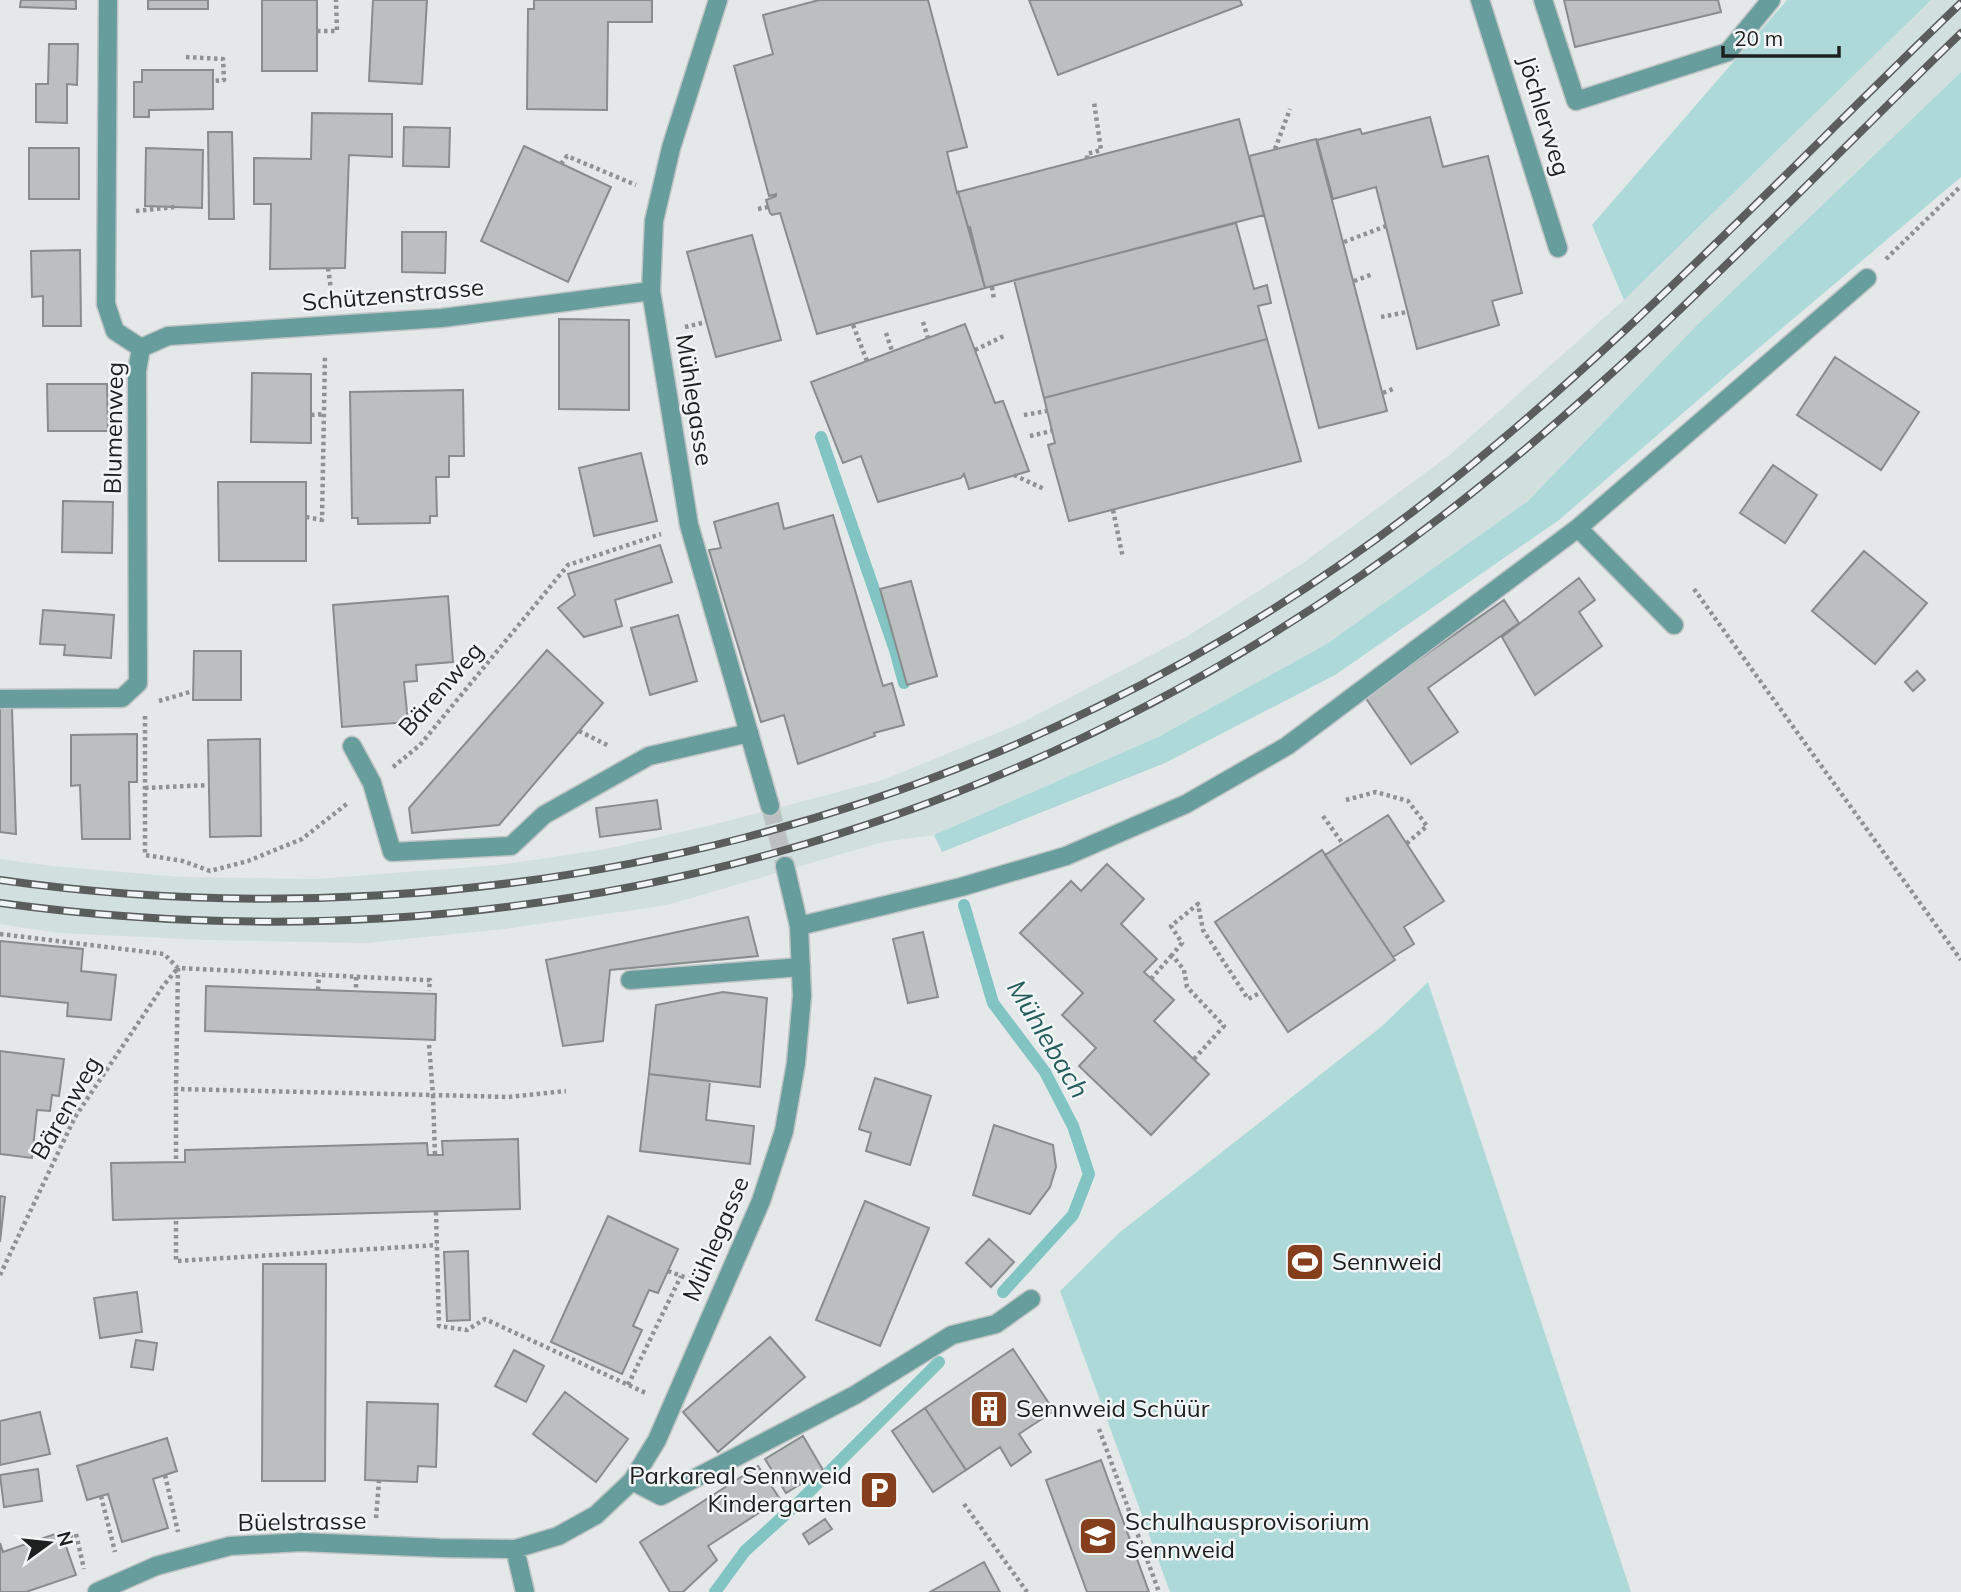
<svg xmlns="http://www.w3.org/2000/svg" width="1961" height="1592" viewBox="0 0 1961 1592" font-family="Mulish,sans-serif">
  <rect width="100%" height="100%" fill="#e4e8e8"/>
  <path fill="#d1dfdf" d="M1931 0H1961V72L1696 326 1528 501 1325 645 1158 737 934 835 883 842 667 905 504 929 366 943 207 940 58 933 0 924V859L52 866 180 877 315 879 499 865 606 849 716 824 883 780 1019 724 1186 637 1303 563 1451 454 1624 300Z"/>
  <path fill="#addad9" d="M1787 0H1931L1624 300 1592 225Z
    M1961 72V177L1734 369 1559 520 1335 675 1165 763 942 852 934 835 1158 737 1325 645 1528 501 1696 326Z
    M1428 982 1631 1592H1170L1060 1291 1119 1233 1381 1027Z"/>
  <g fill="none" stroke-linecap="round" stroke-linejoin="round">
    <path stroke="#81c4c3" stroke-width="12" d="M821 437 895 650 904 683
      M964 905 993 1003 1045 1072 1073 1126 1089 1174 1073 1215 1003 1292
      M715 1592 745 1551 797 1504 939 1362"/>
  </g>
  <path fill="#bbbfbf" stroke="#888c8c" stroke-width="2" d="M21 0H76V9L20 7Z
    M148 0H208V9H148Z
    M262 0H317V71H262Z
    M373 0H427L422 84 369 81Z
    M534 0H652V22H608L607 110 527 109 528 9H534Z
    M819 0H928L967 147 947 152 957 193 958 192 968 227H970L985 288 817 334 780 213 772 215 770 213 766 200 776 196V194L769 196 734 66 773 54 763 15Z
    M1029 0H1240L1242 5 1058 75Z
    M1564 0H1718L1721 12 1575 47Z
    M49 44H78L77 85 67 84V123L36 122V84H48Z
    M142 70H213V109L149 110V117H134V82H142Z
    M312 113 392 114V157L349 155 345 268 270 269 271 204H254V158L311 159Z
    M1430 117 1443 167 1488 156 1522 293 1492 301 1499 325 1417 349 1376 187 1333 199 1317 140 1360 129 1362 134Z
    M1239 119 1264 215 985 288 958 192Z
    M404 127 450 128 449 167 403 166Z
    M208 132H232L234 219H209Z
    M1316 139 1387 411 1319 428 1249 156Z
    M524 146 611 187 568 282 481 241Z
    M29 148H79V199H29Z
    M146 148 203 150 202 208 145 206Z
    M1236 223 1254 289 1267 285 1271 303 1258 306 1267 339 1044 398 1014 280Z
    M402 232H446L445 273 402 272Z
    M752 235 781 340 716 357 687 252Z
    M80 250 81 326H43V296L32 297 31 251Z
    M559 319 629 320V410L559 409Z
    M965 324 995 403 1003 401 1029 471 969 489 964 474 961 478 878 502 861 456 843 463 811 382Z
    M1267 339 1301 461 1069 521 1048 445 1055 443 1044 398Z
    M1835 357 1919 412 1881 470 1797 415Z
    M252 373 311 374V443L251 442Z
    M47 384H107L108 431H48Z
    M463 390 464 456H449V477H436L437 516H430V523L358 524V518H352L350 392Z
    M641 453 657 521 594 536 579 468Z
    M1773 465 1817 495 1785 543 1740 513Z
    M218 482H306V561H219Z
    M63 501 113 502 112 553 62 552Z
    M778 503 784 529 833 515 883 686 892 683 904 725 874 733 875 736 798 764 784 715 761 722 709 550 721 548 714 522Z
    M660 545 672 582 615 600 622 626 584 637 558 608 575 595 568 574Z
    M1864 551 1927 603 1875 664 1812 611Z
    M1579 578 1595 600 1579 612 1602 646 1535 695 1502 637Z
    M911 581 937 676 907 685 880 589Z
    M448 596 453 662 416 665 417 681 404 682 408 722 342 727 333 605Z
    M1504 600 1519 623 1428 688 1458 732 1411 764 1365 697Z
    M43 610 114 615 111 658 64 655 65 645 40 644Z
    M678 615 697 681 650 695 631 628Z
    M547 650 603 703 499 825 412 833 409 808Z
    M194 651H241V700H193Z
    M1917 671 1925 680 1913 691 1905 682Z
    M0 708H12L16 834 0 832Z
    M137 734V782H129L130 839H82L80 785 71 786V735Z
    M260 739 261 836 210 837 208 740Z
    M657 800 661 829 600 837 596 808Z
    M1388 815 1444 901 1404 927 1414 944 1393 957 1325 855Z
    M1322 850 1395 960 1288 1032 1215 922Z
    M1107 864 1144 899 1121 924 1157 959 1144 972 1174 1000 1154 1021 1209 1074 1151 1135 1079 1066 1096 1048 1062 1015 1083 993 1020 933 1071 881 1081 891Z
    M748 917 758 956 610 970 603 1041 563 1046 546 960Z
    M923 932 938 997 908 1003 893 939Z
    M0 941 83 949 81 971 116 975 111 1020 67 1016 68 1003 0 996Z
    M206 986 436 994 435 1040 205 1031Z
    M723 992 767 998 760 1087 649 1074 656 1005Z
    M0 1051 64 1059 59 1096 52 1095 50 1111 37 1110 32 1158 0 1154Z
    M649 1074 710 1081 706 1120 754 1126 750 1164 640 1151Z
    M875 1078 931 1096 910 1165 866 1151 871 1133 859 1129Z
    M994 1125 1053 1145 1056 1167 1050 1187 1030 1214 973 1195Z
    M518 1139 520 1209 113 1220 111 1163 185 1162V1150L427 1143 428 1155H443L442 1141Z
    M0 1196 5 1197 0 1242Z
    M865 1201 929 1228 880 1346 816 1320Z
    M608 1216 678 1249 658 1293 649 1290 633 1326 642 1330 622 1374 551 1342Z
    M989 1239 1014 1262 991 1287 966 1263Z
    M468 1251 470 1320 447 1321 444 1252Z
    M263 1264H326L325 1481H262Z
    M137 1292 142 1332 100 1338 94 1298Z
    M770 1337 805 1377 718 1452 683 1412Z
    M136 1340 157 1343 153 1370 131 1367Z
    M1013 1349 1054 1411 1019 1434 1031 1452 1011 1466 1000 1447 966 1470 925 1408Z
    M514 1350 544 1366 526 1402 495 1386Z
    M565 1392 628 1439 596 1482 533 1434Z
    M367 1402 438 1404 436 1467 418 1466 417 1482 365 1480Z
    M925 1408 966 1470 933 1492 892 1431Z
    M40 1412 50 1454 0 1465V1421Z
    M803 1436 823 1470 786 1493 765 1459Z
    M167 1438 177 1471 153 1479 168 1528 122 1542 108 1494 87 1500 77 1466Z
    M1101 1460 1149 1592H1087L1046 1480Z
    M758 1466 780 1499 708 1546 717 1560 683 1592H670L640 1542Z
    M38 1469 42 1501 4 1507 0 1475Z
    M825 1519 832 1529 809 1544 803 1534Z
    M61 1532 76 1575 26 1592H0V1543L3 1552Z
    M984 1562 1000 1592H930Z"/>
  <g fill="none" stroke-linecap="round" stroke-linejoin="round">
    <path stroke="#bcc0c0" stroke-width="18" stroke-dasharray="18 9" stroke-linecap="butt" d="M770 806 785 866"/>
    <g stroke="#c0c4c4" stroke-width="21">
      <path id="service" d="M1480 0 1558 248
        M1543 0 1576 101 1728 52 1771 0
        M1578 528 1674 625
        M352 746 372 783 392 852 511 846 544 815 649 756 749 733
        M799 926 961 887 1066 856 1186 804 1287 746 1578 528 1867 278
        M630 980 801 967
        M632 1481 661 1496 855 1395 952 1335 996 1324 1031 1299"/>
    </g>
    <g stroke="#c0c4c4" stroke-width="21">
      <path id="minor" d="M718 0 671 148 654 221 651 291 689 525 770 806
        M141 348 168 336 442 318 651 291
        M0 699 122 698 138 683 137 371 141 348 115 331 106 304 108 0
        M515 1549 525 1592
        M97 1592 156 1566 230 1546 301 1542 440 1548 515 1549 558 1536 596 1515 632 1481 657 1440 761 1201 784 1131 796 1063 802 996 799 926 785 866"/>
    </g>
    <path stroke="#8f9291" stroke-width="4.5" stroke-dasharray="3.5 3.5" stroke-linecap="butt" d="M317 31H337L336 0
      M186 57 223 59 224 80 213 81
      M1275 149 1290 109
      M1087 159V154L1101 150 1094 102
      M561 164 567 156 636 185
      M758 209 768 207
      M136 211 175 207
      M1344 242 1386 226
      M1886 259 1961 186
      M328 268 332 296
      M1354 281 1373 274
      M992 287 994 300
      M1381 317 1407 312
      M923 322 928 338
      M853 325 867 361
      M685 327 706 322
      M886 333 892 351
      M975 350 1004 336
      M1383 393 1395 388
      M311 415 324 414
      M1024 415 1047 411
      M1030 436 1052 431
      M1014 475 1044 489
      M1113 510 1123 558
      M306 517 322 520 325 355
      M1694 589 1961 960
      M159 701 193 691
      M145 716V855L183 861 210 871 248 861 302 839 348 803
      M579 731 609 746
      M393 767 420 745 568 565 661 534
      M145 788 209 785
      M1346 800 1376 792 1408 801 1427 826 1406 844
      M1323 816 1343 844
      M0 934 164 954 178 968 424 980H430L429 991
      M178 968 176 1089 433 1095 435 1155
      M356 977V992
      M1151 979 1172 955
      M318 990 319 975
      M429 1045 433 1095 508 1097 566 1091
      M1194 1059 1224 1026 1187 987 1184 970 1172 955 1182 943 1171 926 1198 904 1203 930 1248 999 1262 992
      M176 1159V1089
      M436 1212 439 1326 467 1330 485 1319 648 1394
      M176 1221V1261L437 1245
      M668 1271 697 1282
      M0 1275 75 1117 163 986 178 968
      M628 1385 681 1276
      M1099 1429 1159 1592
      M165 1475 178 1532
      M101 1496 115 1552
      M964 1504 1027 1592
      M376 1518 379 1481
      M63 1539 76 1534 84 1569"/>
    <use href="#service" stroke="#679e9d" stroke-width="18"/>
    <use href="#minor" stroke="#679e9d" stroke-width="18"/>
    <g stroke="#5a5d5c" stroke-width="8">
      <path id="rail" d="M0 880C502 951 1013 819 1415 510 1612 358 1782 175 1961 3
        M0 903C534 976 1046 831 1468 496 1645 356 1799 190 1961 33"/>
    </g>
    <use href="#rail" stroke="#f1f5f5" stroke-width="5" stroke-dasharray="16" stroke-linecap="butt"/>
  </g>
  <defs>
    <g id="stadium-square" transform="scale(2.0125)"><rect x="-9" y="-9" width="18" height="18" rx="4" fill="#863f1c" stroke="#f1f5f5"/><path d="M0-5a6.5 5 0 1 0 0 10a6.5 5 0 1 0 0-10ZM-3.5-1.8h7v3.6h-7Z" fill="#fff"/></g>
    <g id="building-square" transform="scale(2.0125)"><rect x="-9" y="-9" width="18" height="18" rx="4" fill="#863f1c" stroke="#f1f5f5"/><path d="M-4-6H4V6H1V3H-1V6H-4ZM-2.5-4.3h1.7v1.8h-1.7ZM.8-4.3h1.7v1.8H.8ZM-2.5-1h1.7V.8h-1.7ZM.8-1h1.7V.8H.8Z" fill="#fff"/></g>
    <g id="parking-square" transform="scale(2.0125)"><rect x="-9" y="-9" width="18" height="18" rx="4" fill="#863f1c" stroke="#f1f5f5"/><path d="M-3.5-5.5H1a3.5 3.5 0 0 1 0 7H-1V5.5H-3.5ZM-1-3.4V-.6H.8a1.4 1.4 0 0 0 0-2.8Z" fill="#fff"/></g>
    <g id="school-square" transform="scale(2.0125)"><rect x="-9" y="-9" width="18" height="18" rx="4" fill="#863f1c" stroke="#f1f5f5"/><path d="M0-5L7-2L0 1L-7-2ZM-4 1L0 2.5L4 1V4Q0 6-4 4Z" fill="#fff"/></g>
  </defs>
  <g fill-rule="evenodd">
    <use href="#stadium-square" x="1305" y="1262"/>
    <use href="#building-square" x="989" y="1409"/>
    <use href="#parking-square" x="879" y="1490"/>
    <use href="#school-square" x="1098" y="1536"/>
  </g>
  <g text-anchor="middle" stroke-width="5" stroke-linejoin="round" paint-order="stroke">
    <g font-size="24" fill="#1e201f" stroke="#f1f5f5">
      <text transform="translate(1544 116) rotate(73)" y="8">Jöchlerweg</text>
      <text transform="translate(393 295) rotate(-5)" y="8">Schützenstrasse</text>
      <text transform="translate(694 400) rotate(81)" y="8">Mühlegasse</text>
      <text transform="translate(114 428) rotate(-89)" y="8">Blumenweg</text>
      <text transform="translate(441 689) rotate(-49)" y="8">Bärenweg</text>
      <text transform="translate(66 1108) rotate(-60)" y="8">Bärenweg</text>
      <text transform="translate(716 1239) rotate(-67)" y="8">Mühlegasse</text>
      <text transform="translate(302 1522) rotate(-1)" y="8">Büelstrasse</text>
    </g>
    <g font-size="24" fill="#1e201f" stroke="#f1f5f5" text-anchor="start">
      <text x="1332" y="1270">Sennweid</text>
      <text x="1016" y="1417">Sennweid Schüür</text>
      <text x="852" y="1484" text-anchor="end">Parkareal Sennweid<tspan x="852" dy="28">Kindergarten</tspan></text>
      <text x="1125" y="1530">Schulhausprovisorium<tspan x="1125" dy="28">Sennweid</tspan></text>
    </g>
    <g font-size="26" font-style="italic" fill="#255d5d" stroke="#f1f5f5">
      <text transform="translate(1048 1039) rotate(59)" y="9">Mühlebach</text>
    </g>
  </g>
  <g transform="translate(49 1543) rotate(75)" stroke="#f1f5f5" stroke-width="5" paint-order="stroke">
  <path d="M0-5L12 26L0 18L-12 26Z" fill="#1e201f"/>
  <text y="-10" font-size="19" font-weight="bold" text-anchor="middle" fill="#1e201f">N</text>
  </g>
  <path d="M1723 46v10h116v-10" fill="none" stroke="#1e201f" stroke-width="3.5"/>
  <text x="1734" y="46" font-size="21" fill="#1e201f" stroke="#f1f5f5" stroke-width="5" paint-order="stroke">20 m</text>
</svg>
